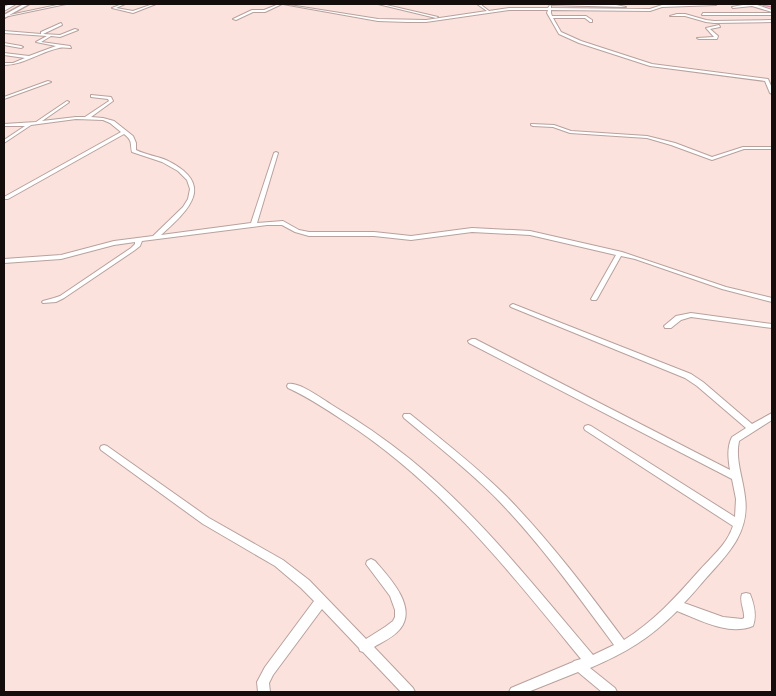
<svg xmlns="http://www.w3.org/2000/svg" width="776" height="696" viewBox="0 0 776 696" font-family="'Noto Serif',serif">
  <rect width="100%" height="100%" fill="#fbe2dd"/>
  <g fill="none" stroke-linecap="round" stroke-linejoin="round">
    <path fill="#d78faf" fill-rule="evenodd" d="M759 4 772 6V8L760 5Z"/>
    <g stroke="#b8a19d" stroke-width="2">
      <path id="minor" d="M62 4H66L4 17 5 16Z
        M122 4H125L116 8 133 11 153 4H156L133 13 112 8Z
        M279 4H282L265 12H253L236 20 233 19 252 10H264Z
        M283 4 378 19 426 20 487 11 477 4H480L489 11 509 8H548L550 5 551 6V8L650 9 662 5 717 4 716 5 662 7 650 11 551 10V13L552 16H586L592 20V22H590L585 18H553L561 32 581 41 652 64 768 79 772 88V94L770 93 765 81 650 66 579 43 559 34 547 13 548 10H509L426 22H407L378 21Z
        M378 4H382L438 17 436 18Z
        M549 4H611L626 7 550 5Z
        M748 4H754L772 10V12L752 6 733 8 732 7Z
        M703 13H772V15H702Z
        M677 14H685L706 20 714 21 772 20V22L714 23 706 22 685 16H670Z
        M61 23 62 25 43 34 60 35 75 29 78 30 60 37 51 36 41 42 70 46 71 48C67 48 63 47 59 48 40 52 23 65 4 65V63H13L25 58 4 55V53L29 56 56 46 36 42 47 36 4 33V31L41 34V32Z
        M719 25 720 27 710 29 718 36 717 39H699L697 38 714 37 706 28Z
        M4 43 21 46 23 47 21 48 4 45Z
        M48 81 51 82 4 99V97Z
        M91 95 111 97 113 101 91 117 103 118 114 121 133 136 136 143V150C146 155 157 156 166 160 216 184 190 209 161 235L251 223 274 153 276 152 278 153 257 223 283 221 299 230 309 232H374L411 236 472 228 530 231 622 252 726 287 772 298V302L722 289 635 259 621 256 597 299 596 300H592L591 299 616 255 530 235 472 232 411 240 374 236H309L295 232 282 225H267L142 241 140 246 135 250 64 298 56 302 43 303 42 302 43 301 54 298 60 296 131 248 135 244V242L114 245 61 259 4 263V259L61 255 114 241 153 236 183 207 188 199 190 189 187 180 178 171 162 162 132 152C130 143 133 141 124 134L8 199H4V197L121 132 110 123 103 120 76 119 31 125 4 143V140L25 126H4V124L36 122 67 101 69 102 68 103 42 121 76 117H85L109 101 108 99 91 97Z
        M531 124 554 125 571 131 647 136 675 143 712 157 743 147H772V149H744L712 160 671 145 647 138 570 133 553 127 533 126 531 125Z
        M513 304 691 374 703 382 752 424 772 413V420L739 441C735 460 743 478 745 497 750 532 728 554 707 577 699 586 692 595 684 603L723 617 742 619 744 618C745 610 739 602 742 594L746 593 750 594C754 604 757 615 753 626 728 636 700 620 677 611 650 638 626 653 590 668L615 688 617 692H602L578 672 528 692H509L511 688 573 662 574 661 581 659C509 571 441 484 344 421 326 409 308 397 288 388L287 386 288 384C300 382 322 399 332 405 359 421 385 439 410 459 479 515 535 587 593 655L614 645C578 596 542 546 499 501 470 471 436 445 404 418L403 416 404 414H410C442 440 476 466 506 496 549 540 587 590 624 640 653 622 676 597 698 572 711 557 727 545 733 526L585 430 584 428 585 426 588 425 591 426 735 517 736 499 732 479 469 343 468 341 472 339H475L730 470C728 458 727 447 732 437L746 428 697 386 685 378 511 307 510 306 511 305Z
        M691 313 772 324V328L691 317 681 320 671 328H665L664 326 676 316Z
        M104 445 107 446 209 518 283 560 309 580 366 639 385 627 393 621 395 617V610L390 596 366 564 367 561 371 559 375 561C389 577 418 607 400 629 394 637 382 642 374 647L413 688 415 692H401L363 652 360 651 359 648 322 609 273 675 269 683 270 692H258L257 682 265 667 314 601 301 588 275 566 203 524 101 450 100 448 101 446Z"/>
    </g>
    <g stroke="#b8a19d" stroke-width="3">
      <path id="secondary" d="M24 4H29L4 18V15Z"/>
    </g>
    <g stroke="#b8a19d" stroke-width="2">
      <path id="motorway" d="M10 4H16L4 11V7Z"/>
    </g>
    <use href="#minor" fill="#fff" fill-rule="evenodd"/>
    <use href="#secondary" fill="#fff" fill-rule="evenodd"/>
    <use href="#motorway" fill="#fff" fill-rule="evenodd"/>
  </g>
  <rect width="776" height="696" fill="none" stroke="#150d0c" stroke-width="10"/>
</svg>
